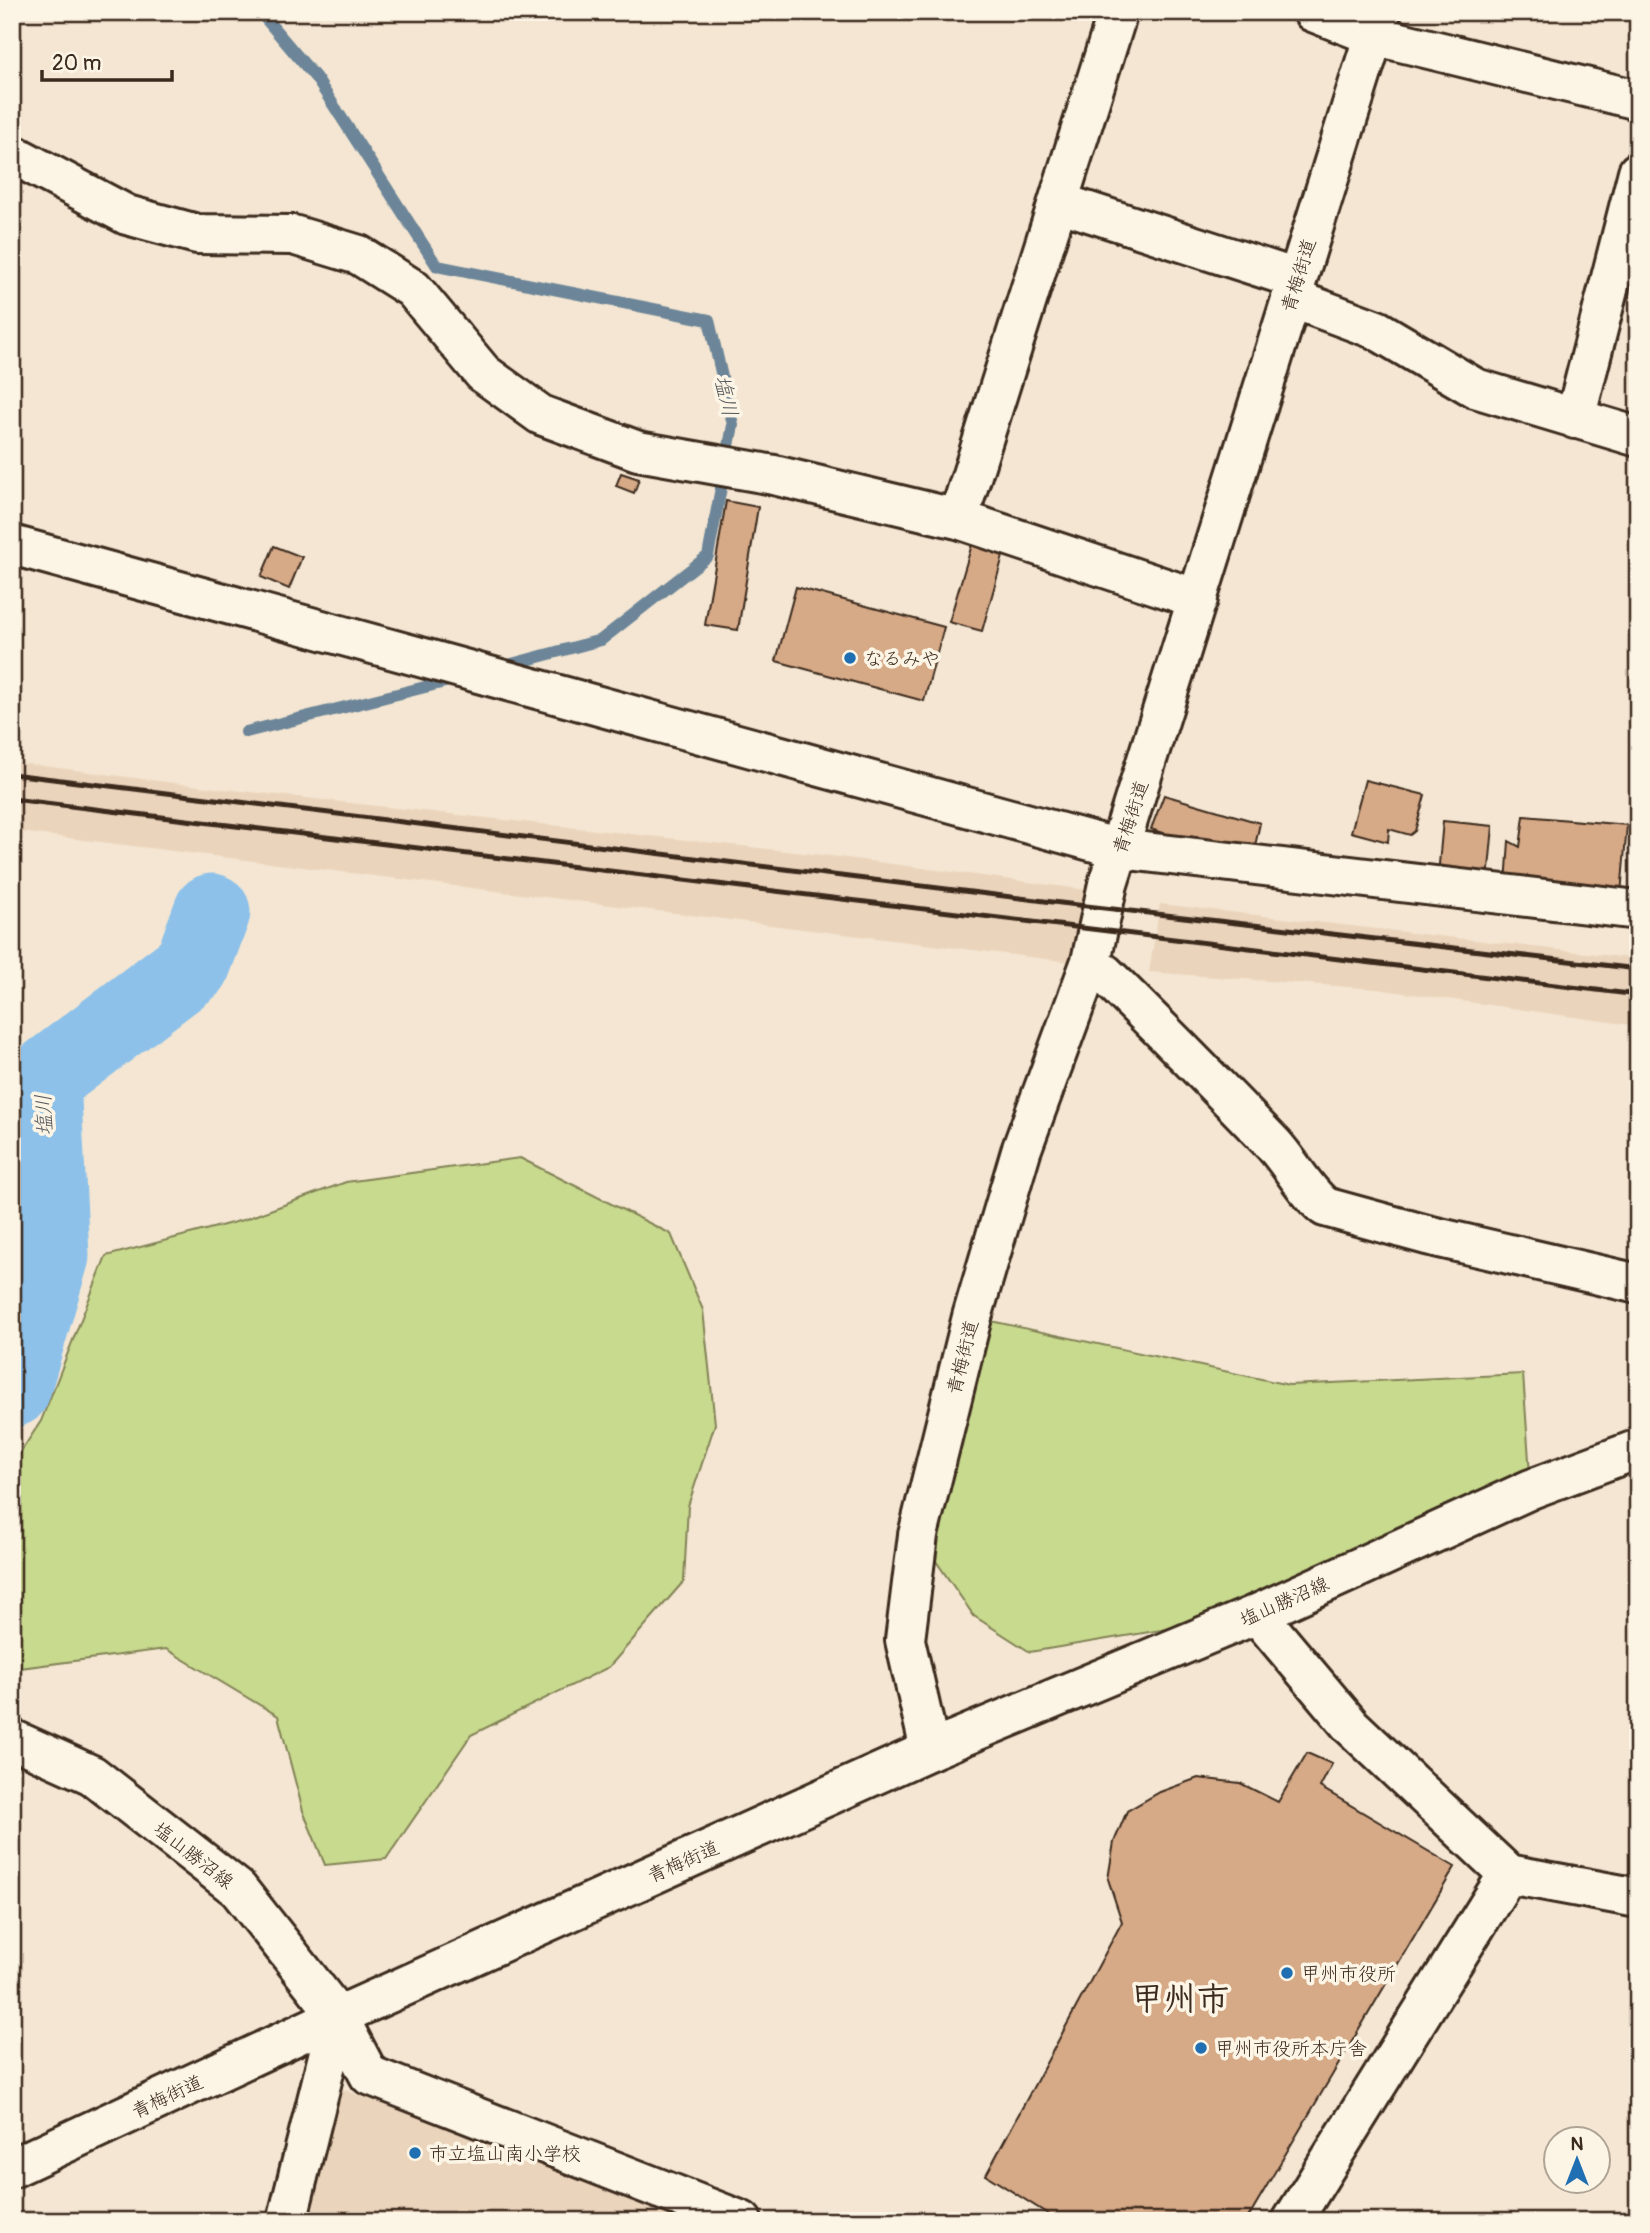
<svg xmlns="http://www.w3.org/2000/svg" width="1650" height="2233" viewBox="0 0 1650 2233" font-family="Pangolin,'Klee One',sans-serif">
  <rect width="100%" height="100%" fill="#f4e6d2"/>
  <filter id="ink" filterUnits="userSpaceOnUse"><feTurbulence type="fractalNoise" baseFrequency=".0143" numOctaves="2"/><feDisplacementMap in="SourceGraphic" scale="14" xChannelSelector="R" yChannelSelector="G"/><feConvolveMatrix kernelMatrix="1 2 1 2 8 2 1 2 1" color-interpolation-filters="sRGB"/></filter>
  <g filter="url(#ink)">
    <path fill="#ebd4bc" d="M12 762 197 786 839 857 1088 890 1078 963 12 831Z
      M1160 904 1638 959V1026L1377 989 1149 972Z
      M332 2085 692 2221H304Z"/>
    <path fill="#c8da8e" stroke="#828256" stroke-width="2" d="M520 1158 671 1234 703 1310 715 1424 688 1506 684 1581 609 1667 471 1735 386 1859 325 1865 303 1811 278 1716 166 1649 12 1669V1465L41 1421 106 1256 243 1220 346 1182Z
      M972 1317 1289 1385 1523 1374 1531 1489 1257 1614 1030 1652 974 1616 918 1535Z"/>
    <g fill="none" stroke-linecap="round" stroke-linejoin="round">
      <path stroke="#6c8598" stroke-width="12" d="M260 12 316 78 437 266 709 320 733 425 708 556 601 640 501 667
        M246 732 457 679"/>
      <path stroke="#8dc1ea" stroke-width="77" d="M12 1389 51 1256 42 1080 192 966 212 912"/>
    </g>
    <path fill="#d6a987" stroke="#3b2a1e" stroke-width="2" d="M621 473 639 479 634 493 616 486Z
      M726 501 758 507 738 630 705 625Z
      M973 541 1005 549 982 631 949 622Z
      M274 546 302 557 289 589 261 577Z
      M796 587 944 627 924 701 776 661Z
      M1365 780 1425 795 1415 831 1410 835 1389 829 1388 842 1351 832Z
      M1164 795 1260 823 1255 846H1198L1151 829Z
      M1524 816 1627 825 1621 894 1506 884 1509 841 1520 847Z
      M1443 821 1493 826 1488 880 1438 875Z
      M1307 1753 1332 1764 1320 1787 1455 1867 1246 2221H1059L986 2175 1122 1922 1108 1879 1114 1842 1127 1811 1160 1792 1198 1778 1240 1783 1278 1802Z"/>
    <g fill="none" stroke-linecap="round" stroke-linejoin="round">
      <g stroke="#3b2a1e" stroke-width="44">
        <path id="minor" d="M1313 12 1372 35 1638 100
          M12 154 127 215 197 234 293 235 359 255 413 289 483 373 541 415 638 451 774 475 958 519 1198 599
          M1058 202 1297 279
          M1291 298 1377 330 1475 388 1638 437
          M1575 419 1638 172
          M958 519 1118 12
          M12 545 1120 849 1638 910
          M1089 968 1104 973C1161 1029 1218 1087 1274 1145 1292 1165 1305 1191 1325 1207L1427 1235 1638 1284
          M1257 1614 1351 1726 1508 1874 1638 1898
          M930 1750 905 1640 918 1535 972 1317 1021 1151 1091 961 1108 884 1381 12
          M338 2016 369 2075 742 2221
          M287 2221 338 2016
          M1292 2221 1508 1874"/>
      </g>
      <g stroke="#3b2a1e" stroke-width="44">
        <path id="major" d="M12 1739 92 1775 238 1889 338 2016
          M12 2168 338 2016 930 1750 1257 1614 1531 1489 1638 1449"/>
      </g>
      <use href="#minor" stroke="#fcf5e5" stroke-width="38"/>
      <use href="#major" stroke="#fcf5e5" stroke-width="38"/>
      <path stroke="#3b2a1e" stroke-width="5" d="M12 774 1069 904 1638 969
        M12 799 1638 995"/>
    </g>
  </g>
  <g fill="#1f6fb2" stroke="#fcf5e5" stroke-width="2.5">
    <circle cx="850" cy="658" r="7"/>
    <circle cx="1287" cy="1973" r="7"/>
    <circle cx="1201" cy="2048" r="7"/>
    <circle cx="415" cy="2153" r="7"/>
  </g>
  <g text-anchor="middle" stroke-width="7" stroke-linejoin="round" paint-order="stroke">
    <g font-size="19" fill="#3b2a1e" stroke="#fcf5e5">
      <text transform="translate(1298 275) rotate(-73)" y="7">青梅街道</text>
      <text transform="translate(1130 817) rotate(-72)" y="7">青梅街道</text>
      <text transform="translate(962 1357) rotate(-76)" y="7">青梅街道</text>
      <text transform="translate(1284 1601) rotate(-24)" y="7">塩山勝沼線</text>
      <text transform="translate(194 1855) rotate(38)" y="7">塩山勝沼線</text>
      <text transform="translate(683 1861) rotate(-24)" y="7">青梅街道</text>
      <text transform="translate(167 2096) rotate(-25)" y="7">青梅街道</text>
    </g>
    <g font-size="19" fill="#3b2a1e" stroke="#fcf5e5" text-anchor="start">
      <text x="864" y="665">なるみや</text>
      <text x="1301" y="1980">甲州市役所</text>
      <text x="1215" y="2055">甲州市役所本庁舎</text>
      <text x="429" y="2160">市立塩山南小学校</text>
    </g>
    <g font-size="21" font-style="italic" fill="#54575b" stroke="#fcf5e5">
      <text transform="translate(726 396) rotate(77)" y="7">塩川</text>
      <text transform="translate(44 1115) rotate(-93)" y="7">塩川</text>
    </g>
    <g font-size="33" font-weight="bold" fill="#3b2a1e" stroke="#fcf5e5">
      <text x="1180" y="2010">甲州市</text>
    </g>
  </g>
  <rect width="1650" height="2233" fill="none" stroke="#fcf5e5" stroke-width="42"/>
  <rect x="21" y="21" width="1608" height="2191" fill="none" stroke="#3b2a1e" stroke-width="2.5" filter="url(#ink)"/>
  <g transform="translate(1577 2160)"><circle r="33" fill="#fcf5e5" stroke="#afa495" stroke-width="2"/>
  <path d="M0-5L12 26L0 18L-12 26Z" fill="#1f6fb2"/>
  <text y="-10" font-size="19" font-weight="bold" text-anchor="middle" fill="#3b2a1e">N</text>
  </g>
  <path d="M42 70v10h130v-10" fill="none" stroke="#3b2a1e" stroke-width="3.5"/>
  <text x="52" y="70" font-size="21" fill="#3b2a1e" stroke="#fcf5e5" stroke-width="5" paint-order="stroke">20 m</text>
</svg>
